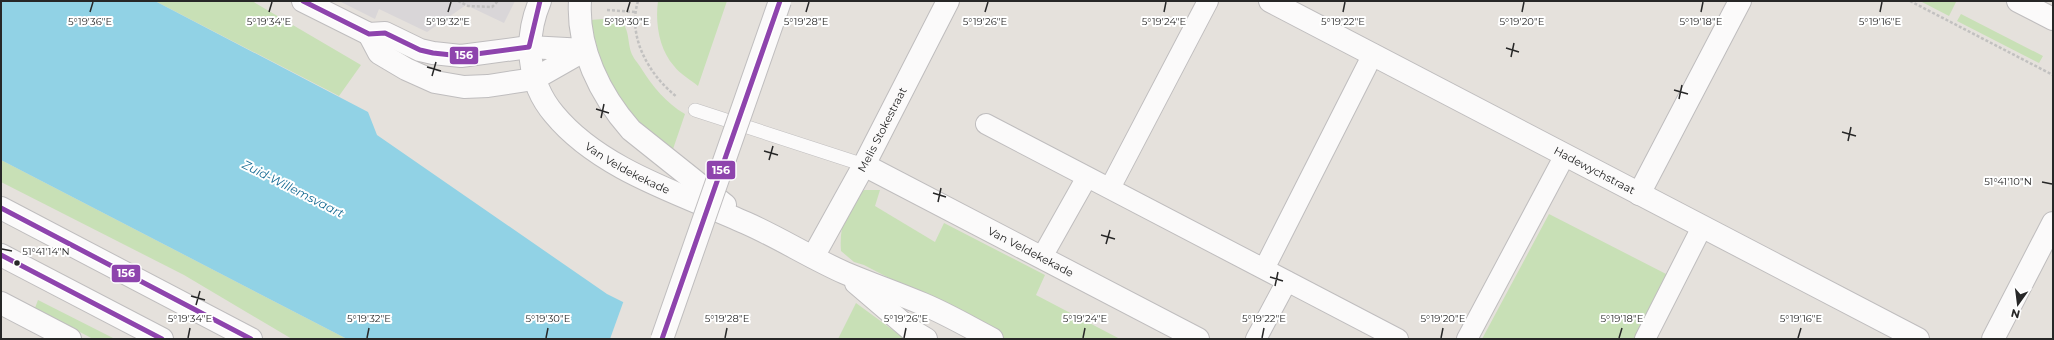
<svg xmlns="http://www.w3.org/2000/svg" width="2054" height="340" viewBox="0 0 2054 340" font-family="Montserrat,sans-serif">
  <rect width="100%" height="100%" fill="#e5e1dc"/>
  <path fill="#d9d6d8" d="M339 1H515L504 23 466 5 427 32 379 9 375 19Z"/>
  <path fill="#c8e0b6" d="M155 1H252L361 65 339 96Z
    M658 1H727L698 86C691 80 680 74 674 66 659 49 655 23 658 1Z
    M1920 1H1954L1956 2 1949 16Z
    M1961 14 2043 56 2039 63 1957 21Z
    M616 18C630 25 627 39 631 52 633 58 638 63 641 68 653 87 666 103 685 114L672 152C661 143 650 135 641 126 611 99 598 58 590 20Z
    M1 160 347 339H292L184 275 1 182Z
    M864 190H880L875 206 935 242 944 223 1045 275 1036 295 1120 339H1006L864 265 854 262 841 251C839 227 846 205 864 190Z
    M1549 214 1670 276 1636 339H1482Z
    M38 300 115 339H93L35 308Z
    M856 303 905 339H838Z"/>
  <path fill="#91d2e5" d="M1 1H155L368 112 377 135 607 294 697 339H347L1 160Z"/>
  <path fill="#e5e1dc" d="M624 300 698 337 699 339H610Z"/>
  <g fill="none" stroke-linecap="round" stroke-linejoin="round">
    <g stroke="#bfbdbe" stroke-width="14">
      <path id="service" d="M695 110 864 165"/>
    </g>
    <g stroke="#bfbdbe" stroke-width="22">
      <path id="pedestrian" d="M986 124 1398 339
        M1110 188 1208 1
        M1042 257 1087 177
        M1264 269 1373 54
        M1256 339 1287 281
        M1467 339 1565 155
        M1645 339 1702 227"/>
    </g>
    <g stroke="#bfbdbe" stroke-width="24">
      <g id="minor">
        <path id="s1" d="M1270 1 1918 339"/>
        <path d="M2018 1 2053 19"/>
        <path id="s2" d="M864 165 1198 339"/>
        <path d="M1639 194 1740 1"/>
        <path id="s3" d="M813 257 864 165 948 1"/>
        <path d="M1 303 70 339"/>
        <path d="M1993 339 2053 223"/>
      </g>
    </g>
    <g stroke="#bfbdbe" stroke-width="24">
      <g id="secondary">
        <path d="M303 1 369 34 385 33 420 50 433 53 461 56 529 47 585 50"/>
        <path id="s4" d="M540 1C524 39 527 82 554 114 600 170 682 194 746 223 780 238 811 258 845 273 871 284 897 293 923 304 947 314 969 327 992 339"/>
        <path d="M580 1C577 48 600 95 631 130L725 205"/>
        <path d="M369 34 379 53 406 69 435 82 464 87 488 86 534 79 585 50"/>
        <path d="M1 208 251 339"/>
        <path d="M1 255 162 339"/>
        <path d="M856 283 911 330 926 339"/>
      </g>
    </g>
    <path stroke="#c2c1c0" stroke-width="2.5" stroke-dasharray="3 2" stroke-linecap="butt" d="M458 1 468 6 492 7 498 1
      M638 1C627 37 649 75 677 97
      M1910 1 2053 75
      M607 10 635 12"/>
    <use href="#service" stroke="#fbfafa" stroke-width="13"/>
    <use href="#pedestrian" stroke="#fbfafa" stroke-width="20"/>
    <use href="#minor" stroke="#fbfafa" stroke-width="22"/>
    <use href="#secondary" stroke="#fbfafa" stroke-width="22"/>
    <g stroke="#bfbdbe" stroke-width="24" stroke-linecap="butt">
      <path id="secondary-bridge" d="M662 339 780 1"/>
    </g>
    <use href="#secondary-bridge" stroke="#fbfafa" stroke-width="22"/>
    <g stroke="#fff" stroke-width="8">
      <path id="bus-1" d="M303 1 369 34 385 33 420 50 433 53 461 56 529 47 540 1
        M1 208 251 339
        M1 255 162 339
        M662 339 780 1"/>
    </g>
    <use href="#bus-1" stroke="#8e44ad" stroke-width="5"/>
  </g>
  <path fill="none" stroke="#272727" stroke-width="1.5" d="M90 12 93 2M269 12 272 2M448 12 451 2M627 12 630 2M806 12 809 2M985 12 988 2M1164 12 1166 2M1343 12 1345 2M1522 12 1524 2M1701 12 1703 2M1880 12 1882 2M1506 48 1519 52M1511 57 1514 43M427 67 441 71M432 76 436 62M1674 90 1688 94M1679 99 1682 85M596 109 609 113M601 118 604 104M1842 132 1856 136M1848 141 1851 127M764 151 778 155M769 160 773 146M2042 182 2052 184M933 193 946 197M938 202 941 188M1101 235 1115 239M1106 244 1110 230M2 249 12 251M1270 277 1283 281M1275 286 1278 272M191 296 205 300M196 305 200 291M188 338 190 328M367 338 369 328M546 338 548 328M725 338 727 328M904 338 906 328M1083 338 1085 328M1262 338 1264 328M1441 338 1443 328M1619 338 1622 328M1798 338 1801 328"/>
  <circle fill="#272727" stroke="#fff" stroke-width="1.5" cx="17" cy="263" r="3.5"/>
  <g text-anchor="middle" stroke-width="4" stroke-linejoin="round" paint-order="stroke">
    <g font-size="11" fill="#272727" stroke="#fff">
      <text dy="4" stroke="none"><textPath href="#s3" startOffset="145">Melis Stokestraat</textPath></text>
      <text dy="4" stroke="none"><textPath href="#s4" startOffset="212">Van Veldekekade</textPath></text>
      <text dy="4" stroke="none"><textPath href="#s1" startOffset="366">Hadewychstraat</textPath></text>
      <text dy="4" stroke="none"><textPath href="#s2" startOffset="188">Van Veldekekade</textPath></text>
    </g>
    <g font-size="12" font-style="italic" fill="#116790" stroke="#fff">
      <text transform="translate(293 189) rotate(27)" y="4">Zuid-Willemsvaart</text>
    </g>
  </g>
  <g font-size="10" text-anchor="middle" fill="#272727" stroke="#fff" stroke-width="4" stroke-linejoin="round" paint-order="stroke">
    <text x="90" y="25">5°19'36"E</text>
    <text x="269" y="25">5°19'34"E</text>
    <text x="448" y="25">5°19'32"E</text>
    <text x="627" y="25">5°19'30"E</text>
    <text x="806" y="25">5°19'28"E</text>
    <text x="985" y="25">5°19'26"E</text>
    <text x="1164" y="25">5°19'24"E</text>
    <text x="1343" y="25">5°19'22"E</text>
    <text x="1522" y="25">5°19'20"E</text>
    <text x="1701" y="25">5°19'18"E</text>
    <text x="1880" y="25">5°19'16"E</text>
    <text x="2008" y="185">51°41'10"N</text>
    <text x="46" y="255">51°41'14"N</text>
    <text x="190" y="322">5°19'34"E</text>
    <text x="369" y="322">5°19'32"E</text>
    <text x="548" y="322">5°19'30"E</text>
    <text x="727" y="322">5°19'28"E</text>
    <text x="906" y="322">5°19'26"E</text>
    <text x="1085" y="322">5°19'24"E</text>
    <text x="1264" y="322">5°19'22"E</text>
    <text x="1443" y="322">5°19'20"E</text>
    <text x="1622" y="322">5°19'18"E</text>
    <text x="1801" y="322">5°19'16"E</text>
  </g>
  <g stroke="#fff" stroke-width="1.5">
    <rect x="449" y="46" width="30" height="19" rx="4" fill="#8e44ad"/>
    <rect x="706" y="160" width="30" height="20" rx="4" fill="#8e44ad"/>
    <rect x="111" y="264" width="30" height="19" rx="4" fill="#8e44ad"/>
  </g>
  <g font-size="11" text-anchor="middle" font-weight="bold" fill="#fff">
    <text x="464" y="59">156</text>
    <text x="721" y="174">156</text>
    <text x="126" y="277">156</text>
  </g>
  <rect width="2054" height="340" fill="none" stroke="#272727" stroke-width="4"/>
  <g transform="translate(2018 304) rotate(194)" stroke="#ffffff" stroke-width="3" paint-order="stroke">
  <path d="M0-3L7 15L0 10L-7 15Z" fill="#272727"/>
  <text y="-6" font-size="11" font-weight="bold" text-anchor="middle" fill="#272727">N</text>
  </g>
</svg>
